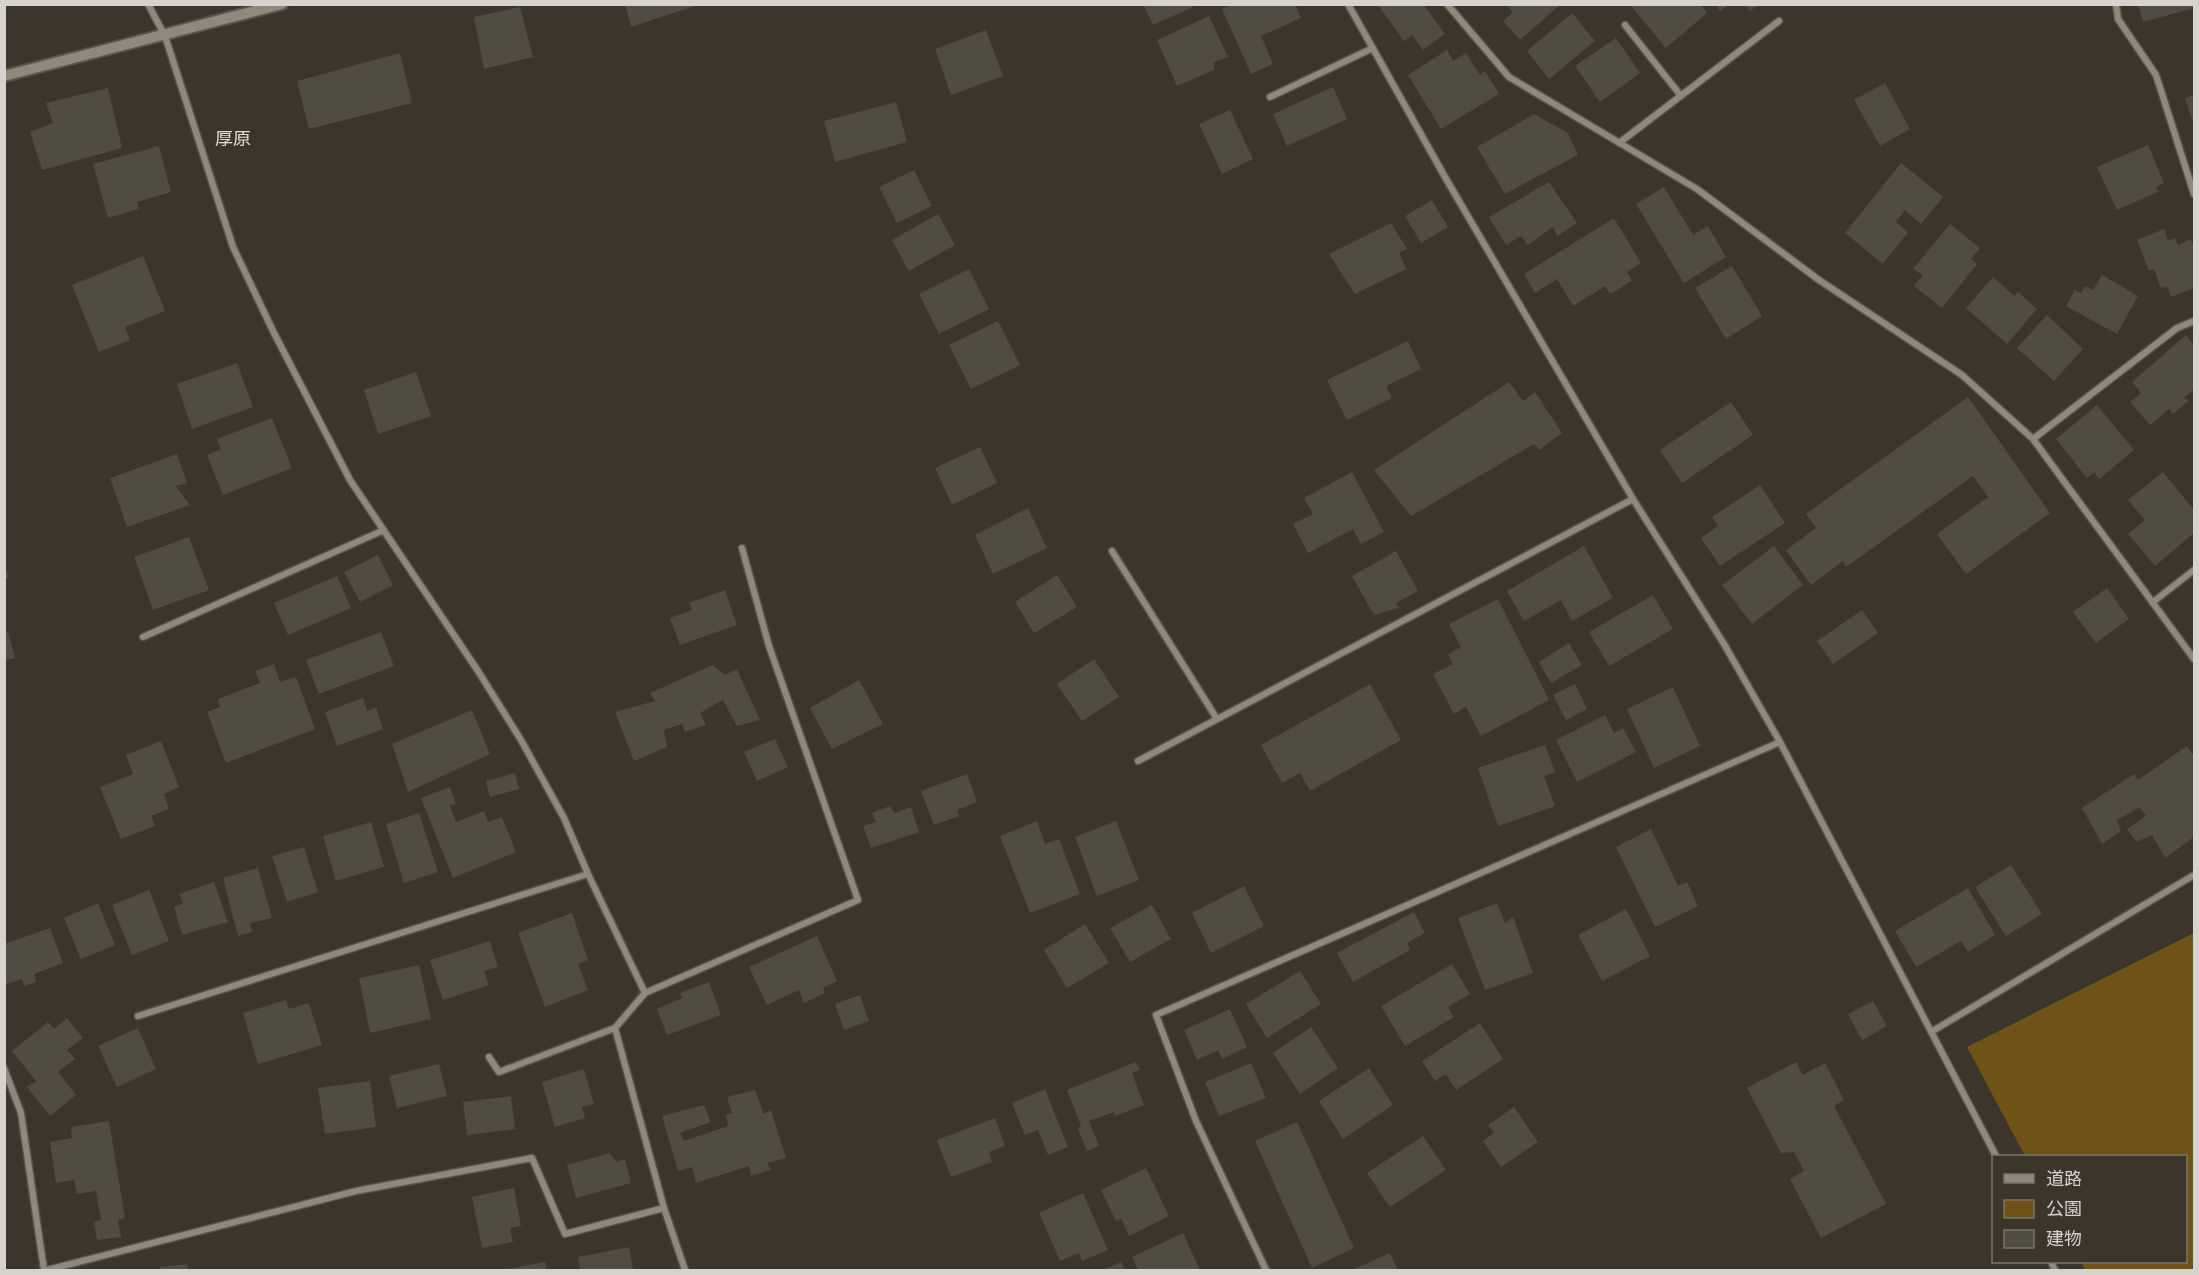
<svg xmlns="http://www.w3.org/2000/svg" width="2199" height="1275" viewBox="0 0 2199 1275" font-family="'Noto Sans','Noto Sans JP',sans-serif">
  <rect width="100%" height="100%" fill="#3b352b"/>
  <path fill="#6e5216" d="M2194 933V1270H2085L2081 1262H2186V1156H2025L1967 1047Z"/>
  <path fill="#514c41" d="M625 4H698V5L631 27Z
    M1143 4H1192L1193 7 1153 25Z
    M1233 4H1295L1301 18 1261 36 1273 64 1251 74 1222 9Z
    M1377 4H1423L1445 34 1423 50 1412 35 1404 41Z
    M1506 4H1561L1520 40 1503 21 1513 12Z
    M1636 4H1700L1707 13 1666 48 1632 7Z
    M1715 4H1730L1720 11Z
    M1745 4H1760L1750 11Z
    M2138 4H2194V8L2143 22Z
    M520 7 533 57 484 69 474 17Z
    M1572 13 1595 41 1549 79 1527 51Z
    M1209 16 1228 57 1214 62V70L1177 86 1157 40Z
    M986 30 1003 76 951 95 935 49Z
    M1616 38 1640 73 1600 102 1575 66Z
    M1447 50 1453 61 1466 53 1480 75 1485 71 1499 94 1441 129 1408 75Z
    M400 53 412 103 309 129 297 81Z
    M1885 83 1910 129 1880 146 1854 100Z
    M1333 87 1347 119 1287 146 1273 114Z
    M108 88 122 148 42 170 30 132 53 123 46 103Z
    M2194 95V125L2185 98Z
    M896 102 907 142 835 162 824 121Z
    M1230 110 1253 159 1222 174 1199 124Z
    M1534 114 1568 133 1578 155 1505 194 1477 147Z
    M2148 145 2164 183 2156 187 2158 192 2117 210 2097 167Z
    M159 146 171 192 137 202 139 209 108 218 93 164Z
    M1901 163 1943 197 1921 224 1905 210 1896 222 1908 232 1883 264 1845 233Z
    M914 170 932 206 897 223 879 187Z
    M1549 182 1577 223 1557 236 1553 227 1528 245 1521 236 1506 245 1489 217Z
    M1664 187 1693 235 1708 226 1726 257 1684 283 1636 204Z
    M1432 200 1448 227 1421 243 1405 216Z
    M938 214 955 245 909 271 892 240Z
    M1614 218 1641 263 1627 272 1632 281 1610 294 1605 286 1573 306 1557 279 1535 293 1524 274Z
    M1391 223 1407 249 1399 252 1406 269 1355 294 1329 254Z
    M1950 224 1980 248 1971 259 1977 264 1942 308 1914 286 1923 275 1913 269Z
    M2164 229 2168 241 2175 238 2178 245 2191 239 2194 248V288L2171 297 2167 286 2161 288 2154 269 2149 271 2137 240Z
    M143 256 165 311 125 327 130 340 99 352 72 285Z
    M1732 266 1762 316 1726 339 1695 288Z
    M969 269 989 309 939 334 919 294Z
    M2102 275 2138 296 2117 334 2066 306 2075 290 2081 293 2085 286 2093 290Z
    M1993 277 2014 296 2018 292 2037 309 2007 344 1966 308Z
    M2047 315 2083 349 2054 381 2017 348Z
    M998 321 1020 365 971 389 949 345Z
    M2186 335 2194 345V389L2184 398 2189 400 2173 414 2169 409 2150 425 2130 402 2141 393 2132 382Z
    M1408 341 1421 369 1386 386 1392 398 1347 420 1327 380Z
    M237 363 253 407 192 429 177 384Z
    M416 372 431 416 378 434 364 390Z
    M1509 382 1523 401 1535 392 1562 433 1539 450 1534 444 1411 516 1374 470Z
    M1968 397 2050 513 1966 574 1937 534 1988 497 1973 476 1846 567 1843 561 1811 585 1786 550 1816 528 1806 514Z
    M1731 402 1753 435 1682 483 1660 450Z
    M2097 405 2134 450 2099 479 2094 472 2087 478 2056 439Z
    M272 418 292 468 223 495 207 455 221 449 217 439Z
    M980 447 997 483 952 505 935 468Z
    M177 454 187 483 176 486 190 505 127 527 110 478Z
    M1352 472 1384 532 1361 544 1353 529 1308 553 1293 524 1313 514 1304 498Z
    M2163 472 2194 510V533L2155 566 2128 534 2145 520 2128 500Z
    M1760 485 1785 523 1720 566 1701 538 1718 526 1712 517Z
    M1028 508 1047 548 993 574 975 535Z
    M189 537 209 590 153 610 134 557Z
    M1584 546 1613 598 1572 621 1561 600 1524 621 1507 591Z
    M1774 546 1803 585 1752 624 1722 585Z
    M1396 551 1418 591 1396 603 1399 608 1374 615 1352 576Z
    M378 555 393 585 360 602 344 572Z
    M4 563 9 578 4 579Z
    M1057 575 1077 607 1034 633 1015 602Z
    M337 576 351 608 288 635 274 603Z
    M2107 588 2129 619 2096 643 2073 612Z
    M725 590 737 625 680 645 670 618 692 610 689 603Z
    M1653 595 1673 629 1609 666 1589 632Z
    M1498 599 1549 700 1481 736 1466 707 1454 714 1433 674 1453 664 1448 654 1461 647 1449 624Z
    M1862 610 1878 633 1833 664 1817 641Z
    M8 632 15 658 4 661V633Z
    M381 632 394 666 319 694 306 660Z
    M1569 643 1582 665 1551 683 1539 662Z
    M1094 659 1119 697 1082 721 1057 684Z
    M274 664 280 682 296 677 315 729 226 763 207 712 220 707 218 699 260 683 255 671Z
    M713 665 725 675 737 669 760 720 737 726 723 700 700 713 706 725 685 732 682 724 664 730 667 747 634 761 615 712 655 701 650 693Z
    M859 680 883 724 832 749 810 708Z
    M1370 684 1401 740 1310 791 1300 773 1282 783 1261 745Z
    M1575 684 1587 709 1566 720 1553 695Z
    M1673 687 1700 746 1654 768 1627 709Z
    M363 698 367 711 376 707 383 729 337 746 325 712Z
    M472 710 490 754 408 792 392 744Z
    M1605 715 1614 733 1623 728 1636 752 1577 782 1556 740Z
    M775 739 788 767 757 781 744 752Z
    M161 741 179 787 164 794 169 809 151 816 155 826 121 839 100 787 133 774 126 755Z
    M1545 745 1555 772 1544 776 1555 806 1498 826 1478 768Z
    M2187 746 2194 756V837L2165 858 2152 835 2136 842 2127 829 2146 816 2140 807 2117 820 2121 831 2102 844 2082 808 2134 774 2138 780Z
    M515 773 519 789 490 797 486 781Z
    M967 774 977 802 957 810 959 816 934 825 921 791Z
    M450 787 456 804 450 806 456 822 484 811 488 822 502 817 516 852 453 878 421 798Z
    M890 806 895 813 911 807 919 832 871 848 863 826 876 822 872 813Z
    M419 813 438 872 404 883 386 824Z
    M1037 821 1045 844 1059 839 1080 894 1030 913 1000 836Z
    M1116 821 1139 880 1097 896 1075 837Z
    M371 822 384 867 336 881 323 836Z
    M1651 829 1678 886 1687 882 1698 906 1655 927 1616 847Z
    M304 847 318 892 287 902 272 856Z
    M2011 865 2042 914 2006 936 1975 887Z
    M258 868 272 918 250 923 252 932 238 936 223 878Z
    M214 882 228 922 182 935 174 907 183 903 179 894Z
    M1244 886 1264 926 1211 953 1192 913Z
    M1968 888 1995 935 1968 952 1961 941 1916 967 1895 931Z
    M149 890 169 941 132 955 112 905Z
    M98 903 115 945 81 959 64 918Z
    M1497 903 1505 923 1513 917 1533 973 1485 990 1458 918Z
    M1152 905 1171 939 1130 962 1110 928Z
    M1626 909 1650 956 1602 981 1578 935Z
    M1414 912 1425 933 1407 943 1410 950 1353 982 1337 953Z
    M572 913 588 960 578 964 588 990 545 1007 518 933Z
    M1085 924 1109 963 1067 988 1044 950Z
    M50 928 63 963 34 974 36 982 24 986 22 979 4 985V944Z
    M817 936 837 981 823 988 825 993 804 1003 799 990 767 1005 749 967Z
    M490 941 498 967 484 971 489 985 443 1000 430 960Z
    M1452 964 1470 994 1448 1007 1454 1017 1405 1046 1381 1006Z
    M419 965 431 1019 370 1033 359 978Z
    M1300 971 1321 1004 1267 1038 1246 1004Z
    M709 982 721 1015 667 1035 657 1009 682 998 680 993Z
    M860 995 869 1021 844 1030 835 1004Z
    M286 1000 289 1009 309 1003 322 1045 258 1064 243 1013Z
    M1873 1001 1887 1026 1862 1040 1848 1014Z
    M1230 1009 1247 1047 1222 1059 1218 1050 1197 1060 1184 1030Z
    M67 1018 83 1038 67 1050 75 1059 58 1072 76 1095 50 1116 27 1087 36 1081 12 1051 48 1022 54 1029Z
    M1480 1023 1503 1059 1456 1090 1446 1074 1435 1081 1422 1061Z
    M1311 1027 1338 1068 1300 1094 1273 1053Z
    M138 1028 156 1069 117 1087 98 1046Z
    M1136 1062 1140 1070 1132 1073 1144 1105 1115 1116 1114 1112 1089 1121 1099 1146 1087 1151 1078 1129 1081 1126 1067 1090Z
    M1796 1062 1803 1075 1825 1063 1844 1100 1834 1106 1886 1204 1821 1238 1790 1179 1804 1171 1794 1152 1781 1153 1747 1088Z
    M1251 1063 1266 1098 1219 1116 1205 1082Z
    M439 1064 447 1096 397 1108 389 1076Z
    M1369 1068 1393 1105 1343 1139 1319 1101Z
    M584 1069 594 1104 582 1107 585 1118 555 1127 542 1082Z
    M370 1081 376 1127 325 1134 318 1088Z
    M1045 1089 1068 1147 1048 1155 1038 1130 1025 1135 1012 1103Z
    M755 1090 764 1114 771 1110 786 1158 767 1163 771 1170 751 1176 749 1166 696 1183 692 1167 678 1171 662 1116 704 1105 711 1122 680 1133 684 1141 728 1126 726 1115 732 1113 727 1097Z
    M511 1096 515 1129 467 1135 463 1102Z
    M1514 1107 1538 1142 1501 1167 1483 1141 1494 1133 1488 1125Z
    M995 1118 1005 1146 989 1152 992 1162 951 1177 937 1140Z
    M109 1121 125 1218 118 1220 121 1237 97 1240 94 1222 101 1220 96 1191 77 1194 74 1180 56 1183 50 1142 72 1138 71 1127Z
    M1297 1122 1354 1248 1312 1268 1255 1141Z
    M1423 1136 1446 1170 1390 1207 1367 1173Z
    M610 1153 616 1162 625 1159 631 1183 576 1198 567 1165Z
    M1146 1168 1169 1216 1129 1236 1121 1218 1116 1221 1101 1190Z
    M514 1188 521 1226 510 1228 513 1242 482 1248 472 1197Z
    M1083 1193 1108 1250 1082 1261 1079 1253 1060 1261 1039 1213Z
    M1183 1233 1200 1270H1138L1132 1257Z
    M629 1247 633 1270H580L578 1257Z
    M1390 1253 1398 1270H1352Z
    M545 1262 547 1270H508V1269Z
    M1121 1262 1125 1270H1103Z
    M187 1264 188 1270H160V1267Z"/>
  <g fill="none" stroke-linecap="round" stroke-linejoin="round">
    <g stroke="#58544b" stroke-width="9">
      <path id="minor" d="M148 4 165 36 233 247 274 333 350 480 478 671 521 740 564 818 588 874 645 993 615 1028 664 1208 685 1270
        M1348 4 1445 177 1633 499 1724 644 1780 742 1996 1156
        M1447 4 1509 77 1697 189 1819 280 1962 375 2033 439 2194 659
        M2116 4 2118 19 2156 75 2194 194
        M1625 25 1681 96
        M1270 97 1373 48
        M1619 143 1779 21
        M2033 439 2177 328 2194 321
        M1112 551 1217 719
        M2153 602 2194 570
        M143 637 384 530
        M1138 761 1633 499
        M645 993 858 900 769 646 742 548
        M138 1016 588 874
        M1931 1032 2194 875
        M489 1057 499 1072 615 1028
        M4 1068 21 1113 44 1270
        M2051 1262 2055 1270
        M47 1270 356 1191 532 1158 565 1234 664 1208
        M1266 1270 1196 1121 1156 1015 1780 742"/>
    </g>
    <g stroke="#58544b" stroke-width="14">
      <path id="tertiary" d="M4 76 282 4"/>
    </g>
    <use href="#minor" stroke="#8f887d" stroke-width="6"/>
    <use href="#tertiary" stroke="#8f887d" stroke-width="10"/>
  </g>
  <g text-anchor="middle" stroke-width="5" stroke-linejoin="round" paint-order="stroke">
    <g font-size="18" fill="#e1dacd" stroke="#3b352b">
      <text x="233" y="145">厚原</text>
    </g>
  </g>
  <rect width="2199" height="1275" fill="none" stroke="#d6d3cc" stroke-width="12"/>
  <rect x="1992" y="1155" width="195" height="108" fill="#3b352b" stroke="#79746b" stroke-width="1.5"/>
  <rect x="2004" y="1174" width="30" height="9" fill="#8f887d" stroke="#79746b" stroke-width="1.5"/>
  <text x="2046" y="1185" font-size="18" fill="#d6d3cc">道路</text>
  <rect x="2004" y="1200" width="30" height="18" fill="#6e5216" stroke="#79746b" stroke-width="1.5"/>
  <text x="2046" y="1215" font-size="18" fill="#d6d3cc">公園</text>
  <rect x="2004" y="1230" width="30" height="18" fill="#514c41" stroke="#79746b" stroke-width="1.5"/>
  <text x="2046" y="1245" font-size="18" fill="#d6d3cc">建物</text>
</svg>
